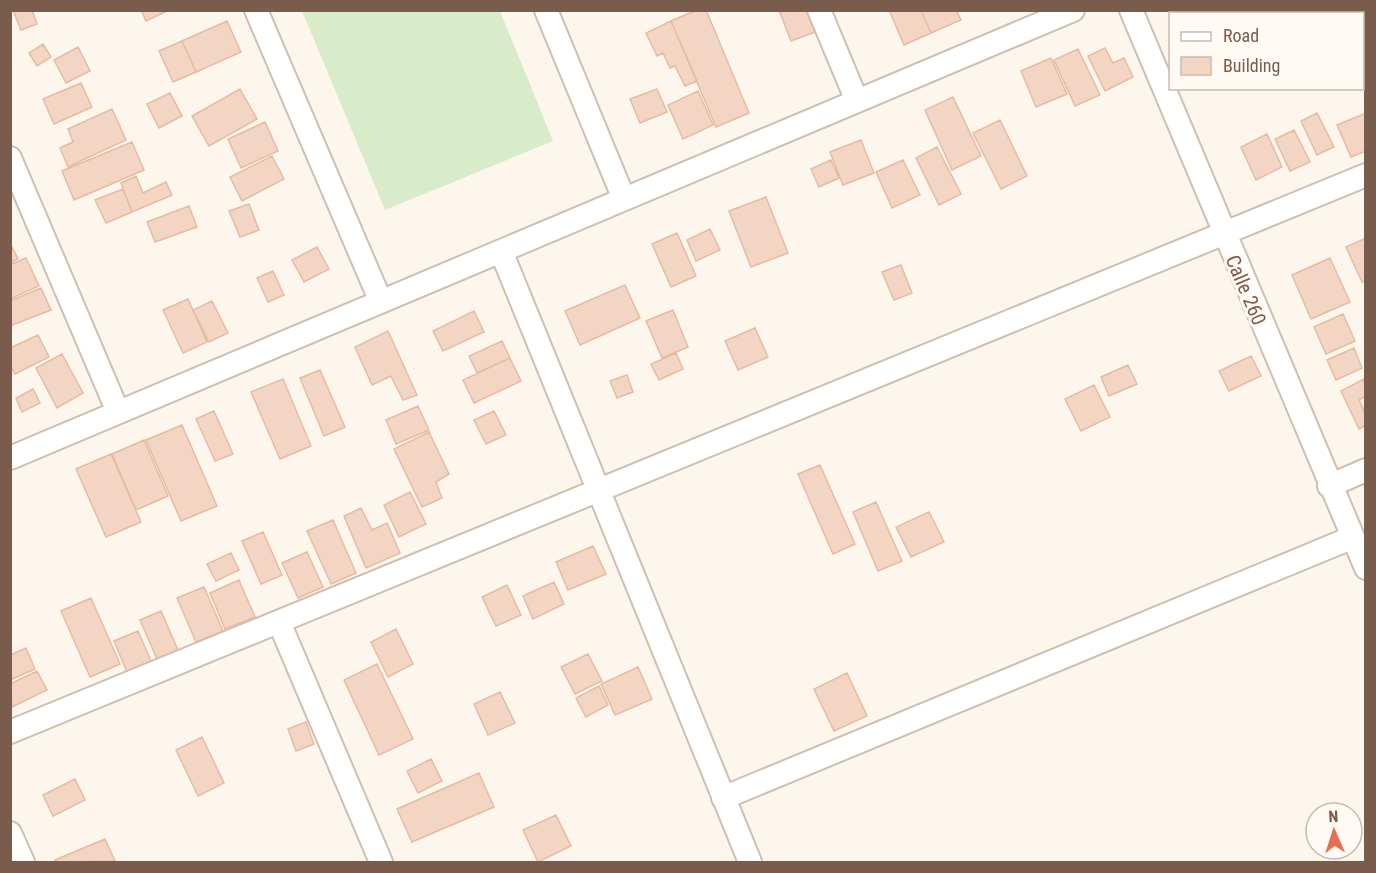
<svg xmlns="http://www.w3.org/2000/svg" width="1376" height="873" viewBox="0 0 1376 873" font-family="'Roboto Condensed',sans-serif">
  <rect width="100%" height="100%" fill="#fdf6ec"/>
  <path fill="#d8ecc9" d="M302 11H500L553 141 385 210Z"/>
  <path fill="#f3d5c3" stroke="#e6bba3" stroke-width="1.5" d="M13 10H32L37 24 21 30Z
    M141 10H169L146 21Z
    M697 10H706L749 113 716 127 671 21Z
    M779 10H816L823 29 791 41Z
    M889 10H921L931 33 904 45Z
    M921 10H956L961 20 931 33Z
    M1227 10H1255L1257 14H1228Z
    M1262 10H1291L1284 14H1264Z
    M227 21 241 52 196 72 182 41Z
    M671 21 697 81 685 86 675 66 670 68 663 53 657 56 646 33Z
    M182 41 196 72 173 82 159 51Z
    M43 44 51 57 37 66 29 53Z
    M78 47 90 71 66 83 54 60Z
    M1105 48 1113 63 1124 58 1133 77 1105 91 1088 56Z
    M1078 49 1100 95 1075 106 1054 60Z
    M1051 58 1067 94 1036 107 1021 71Z
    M81 83 92 107 54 124 43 99Z
    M240 89 257 119 209 146 192 116Z
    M657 89 667 112 640 123 630 99Z
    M698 91 713 125 683 139 668 105Z
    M170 93 182 116 159 128 147 104Z
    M953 97 981 156 952 170 925 110Z
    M112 109 126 140 68 167 60 148 73 142 68 129Z
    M1317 113 1334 147 1317 155 1301 121Z
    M1366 113V151L1351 157 1337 125Z
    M1000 120 1027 176 1001 189 973 133Z
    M265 122 278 151 241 168 228 139Z
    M1294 130 1310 162 1290 171 1275 139Z
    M1267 134 1282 167 1256 180 1241 147Z
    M861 140 874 173 843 185 830 152Z
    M132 142 144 170 74 200 62 171Z
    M937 147 961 194 939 205 916 158Z
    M272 156 284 179 242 201 230 177Z
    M831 160 839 178 819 187 811 169Z
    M903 160 920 195 892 208 876 172Z
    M136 176 143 193 166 182 172 195 132 212 121 183Z
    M123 189 132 212 106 223 95 200Z
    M766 197 788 253 751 267 729 211Z
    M249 204 259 230 240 237 229 211Z
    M189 206 197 227 155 242 147 222Z
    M710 229 720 250 696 261 687 240Z
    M677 233 696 276 671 287 652 244Z
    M1366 238V281L1362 282 1346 247Z
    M10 243 18 259 10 263Z
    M317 247 329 269 304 282 292 260Z
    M26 258 39 286 10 299V265Z
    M1330 258 1350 302 1311 319 1292 275Z
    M901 265 912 293 894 300 882 272Z
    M273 271 284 295 268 302 257 278Z
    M625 285 640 318 580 345 565 311Z
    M41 288 51 310 10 326V301Z
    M188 299 207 342 183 353 163 310Z
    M212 301 228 333 209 342 193 310Z
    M673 310 688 347 662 358 646 321Z
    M474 311 484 332 443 351 433 331Z
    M1343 314 1355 341 1326 354 1314 327Z
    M755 328 768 357 738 370 725 341Z
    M388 331 417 395 403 400 391 376 372 385 355 347Z
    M38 335 49 357 15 374 10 366V348Z
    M502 341 510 358 477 373 469 356Z
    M1354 348 1362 368 1336 380 1327 360Z
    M676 353 683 369 659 380 651 364Z
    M62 354 83 393 57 408 36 368Z
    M1251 356 1261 376 1229 391 1219 371Z
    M510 358 521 381 474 403 463 380Z
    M1128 365 1137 384 1109 396 1101 377Z
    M320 370 345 427 324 436 300 378Z
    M627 375 633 392 617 398 610 381Z
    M283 379 311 446 280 459 251 392Z
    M1364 379 1366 396 1359 400 1366 415V425L1359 429 1341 391Z
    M1094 385 1110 417 1081 431 1065 399Z
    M33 389 40 403 22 412 16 398Z
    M418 406 429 430 396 444 386 420Z
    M214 411 233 454 215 461 196 419Z
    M494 411 506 435 486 444 474 420Z
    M182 425 217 506 181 521 146 440Z
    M429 432 449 474 436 482 442 498 422 507 394 449Z
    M144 440 168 496 136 510 112 454Z
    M111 454 141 522 106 537 76 469Z
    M820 465 855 544 833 554 798 474Z
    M410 492 426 524 399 537 384 505Z
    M876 502 902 561 878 571 853 512Z
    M361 508 372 530 387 523 400 553 366 568 344 516Z
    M929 512 944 542 911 557 896 527Z
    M333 520 356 573 331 584 307 531Z
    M263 532 282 575 261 584 242 541Z
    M593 546 606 574 568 590 556 562Z
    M307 552 323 587 298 598 282 563Z
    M231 553 239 570 216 581 207 564Z
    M239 580 255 617 225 629 210 593Z
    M554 582 564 604 533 619 523 596Z
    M507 585 521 615 496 626 482 597Z
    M204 587 223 631 196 642 177 598Z
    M91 598 120 664 90 677 61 611Z
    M161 611 178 650 157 659 140 620Z
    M396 629 413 664 388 677 371 642Z
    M138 631 151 661 127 672 114 641Z
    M26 648 35 669 10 680V655Z
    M588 654 602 681 575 694 561 667Z
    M377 664 413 739 379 755 344 680Z
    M638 667 652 699 615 715 601 684Z
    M37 671 47 690 12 707 10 684Z
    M847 673 867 716 834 731 814 689Z
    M599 686 608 705 586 717 576 698Z
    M500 692 515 723 488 735 474 704Z
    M306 722 314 744 296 751 288 729Z
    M202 737 224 783 198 796 176 750Z
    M431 759 442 781 418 793 407 771Z
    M479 773 494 807 412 842 397 809Z
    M75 779 85 800 53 816 43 795Z
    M556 815 571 846 538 862 523 830Z
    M105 839 115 861 56 862 55 860Z"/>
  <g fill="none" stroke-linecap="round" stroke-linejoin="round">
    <g stroke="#d1beb0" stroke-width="26">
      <path id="street" d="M256 10 381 302
        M546 10 624 199
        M819 10 857 101
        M1131 10 1366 568
        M10 158 118 412
        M501 251 750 862
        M10 458 1073 10
        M1329 486 1366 470
        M279 622 381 862
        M10 732 1366 175
        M723 798 1351 538
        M10 833 23 862"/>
    </g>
    <use href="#street" stroke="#fff" stroke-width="22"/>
  </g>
  <g text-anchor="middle" stroke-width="6" stroke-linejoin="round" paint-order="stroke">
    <g font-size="20" fill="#7a5c4d" stroke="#fffaf3">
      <text transform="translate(1246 290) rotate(67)" y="7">Calle 260</text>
    </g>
  </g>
  <rect width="1376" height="873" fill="none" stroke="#7a5c4d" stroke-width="24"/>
  <rect x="1169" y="12" width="195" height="78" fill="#fffaf3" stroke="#cabbb1" stroke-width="1.5"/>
  <rect x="1181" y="32" width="30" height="9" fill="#ffffff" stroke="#cabbb1" stroke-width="1.5"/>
  <text x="1223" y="42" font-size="18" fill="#7a5c4d">Road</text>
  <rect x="1181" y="57" width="30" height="18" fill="#f3d5c3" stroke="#cabbb1" stroke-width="1.5"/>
  <text x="1223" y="72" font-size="18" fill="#7a5c4d">Building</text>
  <g transform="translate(1334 831) rotate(357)"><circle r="28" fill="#fffaf3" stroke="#cabbb1" stroke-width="1.5"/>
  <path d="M0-4.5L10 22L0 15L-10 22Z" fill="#e76f51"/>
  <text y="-9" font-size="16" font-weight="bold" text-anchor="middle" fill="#7a5c4d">N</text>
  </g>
</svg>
